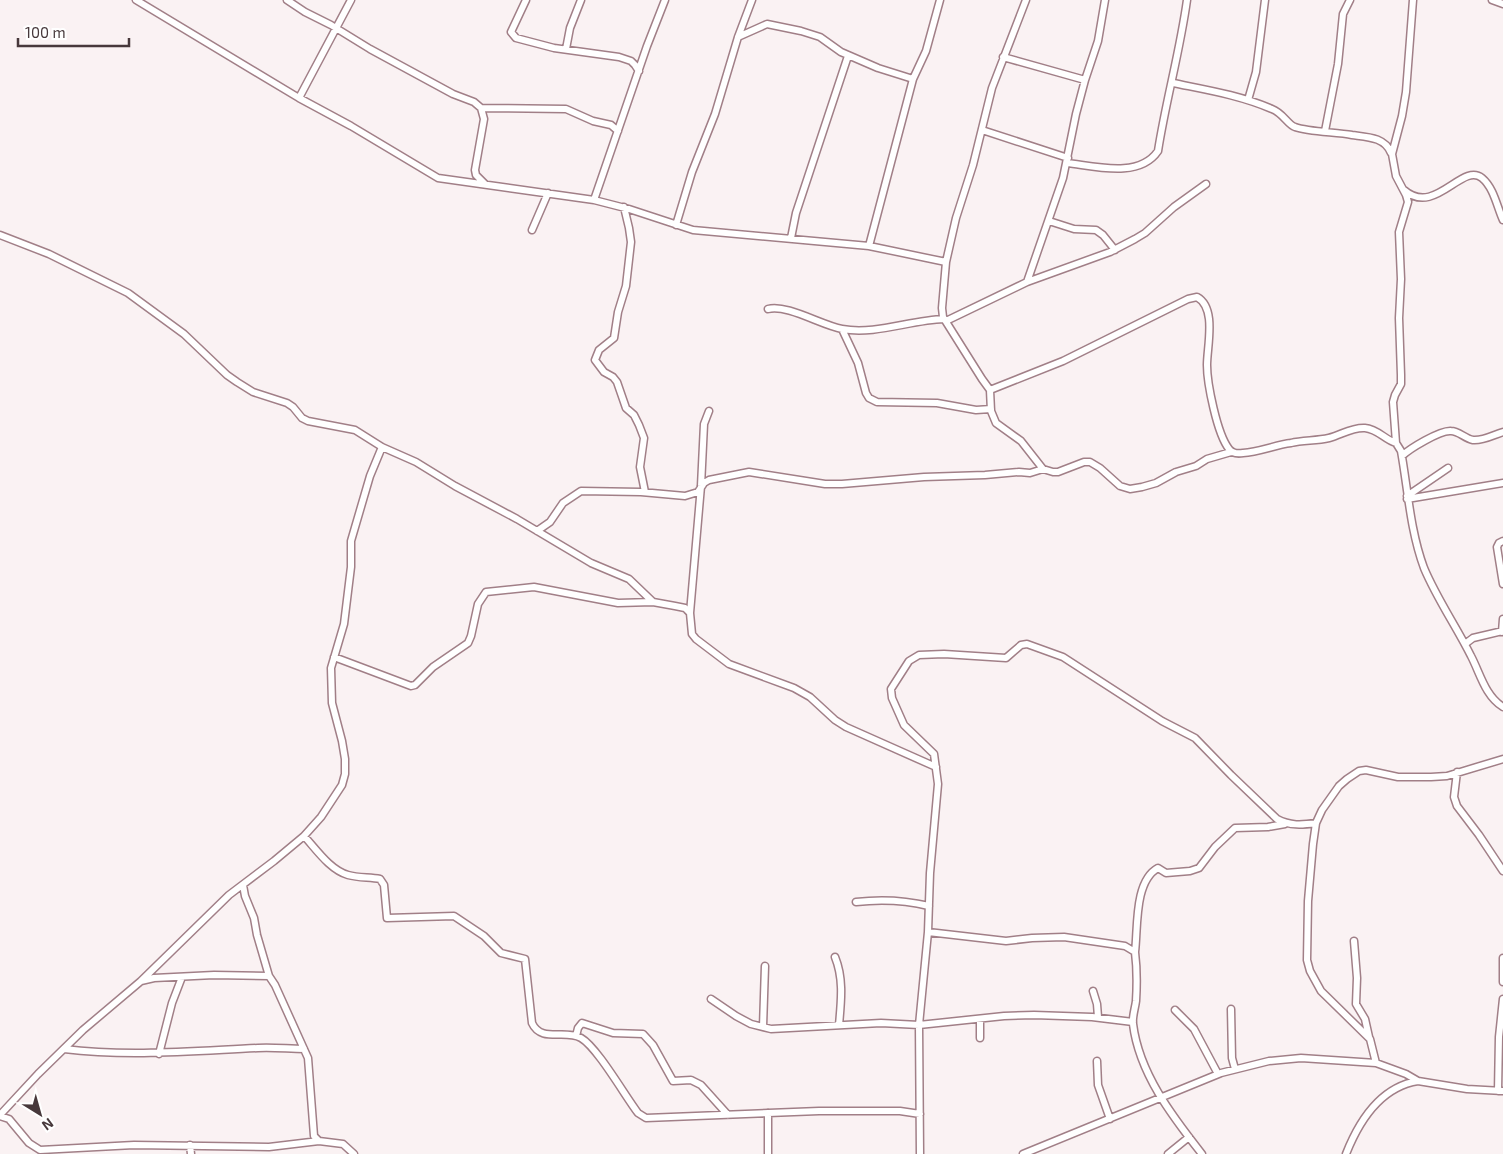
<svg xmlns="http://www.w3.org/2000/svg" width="1503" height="1154" viewBox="0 0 1503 1154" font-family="'Exo 2',sans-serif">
  <rect width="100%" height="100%" fill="#faf2f3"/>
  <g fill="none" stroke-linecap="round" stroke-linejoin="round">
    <g stroke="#a17f87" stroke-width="9">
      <path id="minor" d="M136 0 299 98 351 126 438 178 594 200 629 209 693 230 869 246 946 262
        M287 0 305 12 331 25 370 49 453 94 474 102 481 108 484 119 475 170 476 175 485 184
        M526 0 511 32 516 38 554 48 619 57 631 61 635 65 639 71
        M1026 0 992 88 973 165 956 218 946 262 942 308 943 317 982 379 990 390 991 411 996 423 1021 441 1043 469 1053 472H1058L1084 462H1090L1100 468 1120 486 1130 489 1142 487 1156 483 1176 472 1196 466 1207 459 1231 452
        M1413 0 1406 92 1402 116 1392 154 1396 176 1406 195 1408 202 1399 232 1401 279 1399 318 1401 375V384L1395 395 1393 402 1396 443 1401 451C1408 490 1410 530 1424 568 1437 599 1456 626 1471 656 1480 673 1485 696 1503 707
        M1492 0 1503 4
        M738 37 767 24 801 31 820 37 841 52 878 68 913 79
        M566 49 570 28 581 0
        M1003 57 1085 80
        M1173 83C1207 90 1239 95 1272 109 1283 113 1288 125 1295 127 1309 132 1336 132 1352 135 1367 137 1385 137 1391 153
        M299 98 351 0
        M1248 100 1256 72 1265 0
        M481 108 566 109 593 121 611 125 618 131
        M982 130 1068 158
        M1325 131 1338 64 1343 14 1350 0
        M1067 163C1094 166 1139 179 1158 151 1166 100 1180 51 1187 0
        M1404 190C1435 217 1462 162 1482 178 1494 188 1497 207 1503 220
        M594 200 647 46 665 0
        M624 207 629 228 631 242 626 286 618 312 614 338 599 350 595 360 604 372 613 377 617 382 626 408 634 415 639 425 644 438 640 467 645 492
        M1049 221 1074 229 1096 230 1103 235 1115 250
        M676 225 692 172 715 114 738 37 752 0
        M532 230 548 193
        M0 235 49 254 128 293 184 334 227 375 237 382 253 392 287 403 293 407 302 418 308 421 355 430 382 447 416 462 455 486 517 519 591 563 629 579 653 602
        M791 238 796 213 848 56
        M869 246 913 79 926 51 940 0
        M1027 282 1063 178 1076 114 1085 80 1098 41 1105 0
        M768 309C787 304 821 325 842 329 876 335 910 320 944 319
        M946 321 1027 282 1110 252 1135 239 1145 233 1174 207 1206 184
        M842 329 858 363 866 393 869 398 877 402 937 403 976 410 991 409
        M990 390 1063 361 1188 299 1197 297C1217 308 1207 346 1207 365 1207 383 1217 434 1229 449 1232 453 1237 454 1243 453 1259 452 1275 445 1291 443 1303 440 1316 441 1329 438 1341 435 1352 427 1365 428 1378 429 1385 440 1396 443
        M1402 456C1409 449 1440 430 1451 431 1459 431 1464 438 1473 440 1483 441 1493 435 1503 432
        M1407 496 1448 468
        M1407 499 1503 483
        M537 531 550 522 563 503 581 491 641 492 685 496 698 492 704 483 709 480 749 472 825 484H842L924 477 985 475 1019 472 1030 473 1043 469
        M1503 541 1499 543 1497 547 1503 584
        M690 613 701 486 704 424 709 411
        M1502 632 1503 619
        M1465 644 1473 638 1503 631
        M334 657 411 686 415 685 433 667 468 643 471 636 478 604 486 592 534 587 618 603 653 602 675 606 685 608 690 613 692 634 696 639 729 664 794 688 810 697 835 720 846 727 936 767
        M1457 772 1454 797 1457 806 1479 835 1503 871
        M304 836C316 849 330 870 348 875 359 878 370 877 380 879L384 885 387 918 454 916 484 936 501 953 525 959 532 1023C541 1043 565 1029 581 1038 597 1047 625 1096 638 1113L646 1118 819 1111H900L920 1114
        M243 885 245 896 254 918 257 935 269 976
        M856 902C881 899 904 900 929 906
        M928 932 1006 941 1032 938 1064 937 1125 946 1135 952C1137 968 1137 985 1136 1001 1135 1009 1132 1017 1133 1024 1139 1073 1172 1116 1202 1154
        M1354 941 1357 978 1356 1004 1365 1019 1369 1037
        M1135 952C1138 928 1134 881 1158 868L1166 873 1190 871 1199 868 1215 847 1235 828 1268 827 1285 824
        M835 957C844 979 841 1002 839 1025
        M1503 958V982
        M141 981 229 895 274 861 304 836 321 817 342 785 345 774V759L342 741 332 703 331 668 344 624 351 567V541L370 476 382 447
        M1093 991 1097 1004 1098 1017
        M711 999 736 1016 751 1024 771 1029 881 1023 919 1025 1004 1016 1034 1015 1092 1017 1133 1022
        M1231 1009 1232 1058 1235 1069
        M1175 1010 1194 1029 1218 1074
        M763 1027 765 966
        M576 1036 578 1028 582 1023 613 1033 643 1034 653 1045 673 1081 691 1080 701 1085 728 1115
        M980 1038V1019
        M64 1049C129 1057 193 1051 258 1048 273 1047 289 1049 304 1049
        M159 1054 172 1003 182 977
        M1097 1061 1098 1085 1110 1119
        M1376 1063 1370 1039 1321 991 1310 971 1307 960 1308 901 1313 844 1316 823 1322 810 1339 786 1347 779 1359 771 1366 770 1398 777H1431L1447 776 1503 759
        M1498 1091 1499 1037 1503 999
        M768 1113V1154
        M0 1115 38 1074 83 1030 141 981 154 978 214 975 269 976 275 985 308 1058 314 1136 319 1141 343 1144 354 1154
        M0 1116 9 1119 29 1143 40 1150 134 1145 269 1147 319 1141
        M190 1145 191 1154
        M920 1154 919 1025 928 932 930 873 938 784 934 754 904 725 892 698 891 689 909 661 919 655 944 654 1006 658 1021 645 1027 644 1063 657 1162 721 1195 738 1231 775 1277 819C1290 826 1302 825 1316 823
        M1023 1154 1221 1073 1269 1061 1301 1058 1376 1063 1406 1074 1418 1081 1467 1089 1503 1091
        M1168 1154 1189 1137
        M1346 1154C1359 1121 1380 1087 1418 1081"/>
    </g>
    <use href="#minor" stroke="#fff" stroke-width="6"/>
  </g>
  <g transform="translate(40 1114) rotate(143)" stroke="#ffffff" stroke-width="4" paint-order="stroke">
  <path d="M0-4L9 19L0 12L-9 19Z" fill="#47383b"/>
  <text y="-8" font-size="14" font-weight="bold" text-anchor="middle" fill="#47383b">N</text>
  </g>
  <path d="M18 38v8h111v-8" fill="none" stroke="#47383b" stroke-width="2.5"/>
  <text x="25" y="38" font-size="15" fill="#47383b" stroke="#ffffff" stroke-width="4" paint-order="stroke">100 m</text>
</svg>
